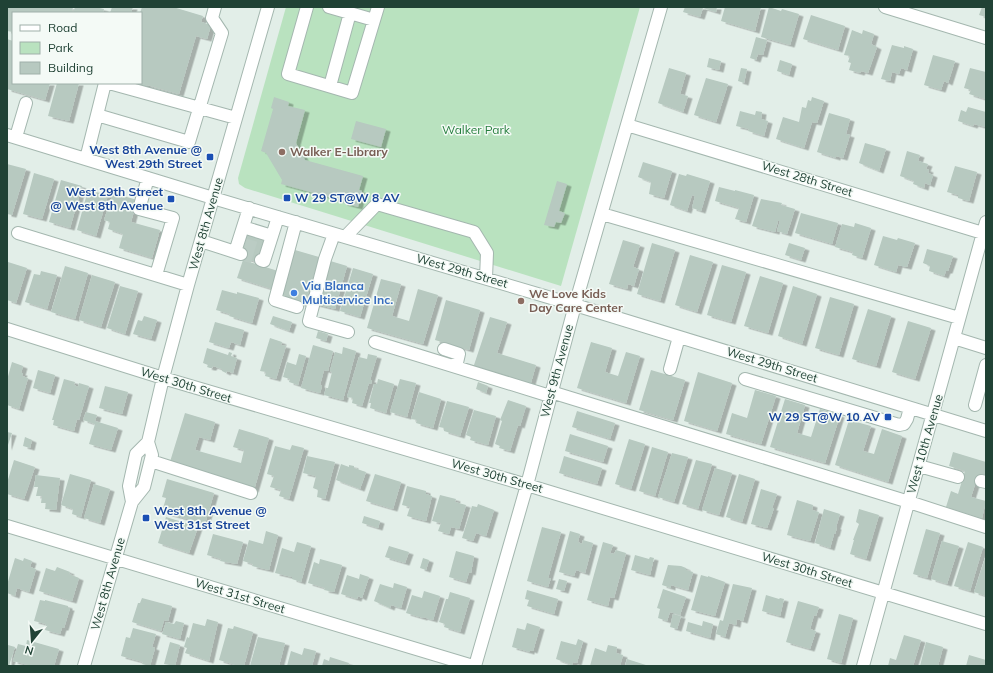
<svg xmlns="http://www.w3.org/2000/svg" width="993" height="673" viewBox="0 0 993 673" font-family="Mulish,sans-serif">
  <defs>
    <filter id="shadow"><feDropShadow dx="4.5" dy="2.5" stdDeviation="0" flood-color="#0004"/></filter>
  </defs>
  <rect width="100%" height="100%" fill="#e2eee8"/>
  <path fill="#b9e2bf" d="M286 7H640L561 286 245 188 239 184 238 178Z"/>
  <path fill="#b7c9c0" filter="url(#shadow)" d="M7 7H73L72 13H13V32L7 31Z
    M75 7H95L104 9 103 13H73Z
    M112 7H133L131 13H110Z
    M142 7H173L203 16 201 22 211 25 207 39 196 36 179 94 147 85 146 90 124 83H141L140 13Z
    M685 7H717L716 12 703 8 700 17 683 12Z
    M725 7H761L755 31 721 21Z
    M769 7 781 11 782 9 799 14 790 45 761 37Z
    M982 7H986V17L979 15Z
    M811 15 845 26 838 50 803 39Z
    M852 30 862 34 863 30 874 34 871 44 877 47 868 73 861 71 860 73 849 70 851 63 848 62 850 56 844 55Z
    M756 37 767 40 763 55 758 54 756 60 750 58Z
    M7 39 13 41V83H50L45 100 7 89Z
    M892 45 904 48V46L913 49 907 70 901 68 899 74 892 72 890 81 881 79Z
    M933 55 955 61 948 83 944 81 941 90 924 85Z
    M709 58 721 61 719 70 707 67Z
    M780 60 792 64 789 75 777 71Z
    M669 68 686 73 680 94 688 96 683 112 658 103Z
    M741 68 747 69 744 83 738 81Z
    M970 68 986 72V97L985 99 969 94 971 90 964 88Z
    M706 78 728 84 716 122 694 115Z
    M57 83H79L69 121 48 116Z
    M274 97 289 102 288 106 305 110 296 143 305 160 363 176 359 190 362 191 358 207 343 203V201L281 184 282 180 266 153 261 151 273 109 271 108Z
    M812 97 824 101 817 123 812 122 804 148 776 139 783 117 799 122 802 107 806 108 808 100 811 101Z
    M968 107 986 112 985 127 974 124 973 126 958 121 961 110 966 112Z
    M740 111 755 115 756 111 762 112 761 119 768 121 764 136 748 131 749 129 736 126Z
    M829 113 850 119 846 134 850 135 843 158 836 156V158L817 152Z
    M356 121 386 129 381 147 351 139Z
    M865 143 886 149 879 171 859 163Z
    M907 151 920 155 918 161 928 164 926 169 929 170 928 173 933 175 930 185 925 183 924 188 913 184 914 181 900 176Z
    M643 162 672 171 664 198 649 194 651 182 638 177Z
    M7 164 26 169 12 215 7 214Z
    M955 166 977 172 969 201 958 198V195L947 192Z
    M34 173 54 179 42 219 23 214Z
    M679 174 686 176 687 174 710 181 701 211 692 208 695 196 692 195 687 211 670 205Z
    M61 180 82 186 70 228 49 222Z
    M557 181 567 184 559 211 565 213 561 223 556 222 554 227 544 225Z
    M719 187 735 191V190L754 195 746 222 735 219 739 208 715 201Z
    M88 190 108 195 96 236 77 230Z
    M113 193 137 200 131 222 160 230 152 258 119 248 123 234 108 229 110 222 104 220Z
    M761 199 782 203 781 205 795 209 787 234 777 231 780 221H778L775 232 752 226Z
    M801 213 838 223 832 244 795 233Z
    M855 223 871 228 862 258 852 255 853 252 835 247 842 224 854 227Z
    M248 231 268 237 260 263 240 257Z
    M883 236 897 240 898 238 915 243 907 267 898 265 896 272 874 265Z
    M623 240 640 245 633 267 639 269 634 286 628 284 627 289 609 284Z
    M652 243 675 250 660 301 637 294Z
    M789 243 805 248 801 260 785 255Z
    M927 249 953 256 948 271H946L944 276 929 271 930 266 923 263Z
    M295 250 319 257 305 305 281 298Z
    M690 255 713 262 697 312 675 305Z
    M243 260 278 271 272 289 237 278Z
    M327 260 347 266 335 309 315 304Z
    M8 262 27 268 16 303 7 300Z
    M722 265 746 272 731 322 707 315Z
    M65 266 88 273 75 319 51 312Z
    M353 268 373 274 360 317 340 311Z
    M41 271 57 275 47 309 25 302 34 274 40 275Z
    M92 275 115 282 101 327 79 320Z
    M760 276 783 283 768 333 744 326Z
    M381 279 401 284 392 316 409 321 418 289 438 295 423 344 367 328Z
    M120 286 138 291 125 334 107 328Z
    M793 286 817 294 802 344 778 336Z
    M222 290 237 294V292L259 298 252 323 229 316 230 314 216 310Z
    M830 297 854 304 839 355 815 348Z
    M446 300 480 310 469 350 435 340Z
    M868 309 891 316 876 366 852 359Z
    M144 316 157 320 151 339 133 334 138 320 142 321Z
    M273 316 292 322 289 331 270 324Z
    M490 317 507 322 497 353 536 365 530 386 473 368Z
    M908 321 931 328 915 379 892 372Z
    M215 322 244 330 240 345 231 342 229 348 209 342Z
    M318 331 328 334 326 341 316 338Z
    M270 338 282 342 281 345 286 346 276 379 265 376 266 372 260 371Z
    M591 342 612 348 605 372 618 376 626 352 640 356 626 403 577 388Z
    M313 345 333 351 328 371 324 370 320 385 322 386 320 393 301 388Z
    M343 347 356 351 343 400 324 395 326 388H328L332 372 330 371 335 352 342 354Z
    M207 348 228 355 229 352 232 353 231 356 237 358 233 373 227 371 226 373 222 371V369L213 366 212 368H210L207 367 208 365 203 363Z
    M299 354 306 356 298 385 289 382 290 379 283 377 287 362 296 365Z
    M368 354 377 356 370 380H372L371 384 369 383 362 406 352 403 353 398 347 397 359 357 367 359Z
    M12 362 23 366 21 373H23L22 376 28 378 19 409 7 405V380Z
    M38 370 55 375 50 393 33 388Z
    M651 370 685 380 673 420 639 410Z
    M698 372 732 383 717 431 684 421Z
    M64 379 75 382 74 385 78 387 79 383 89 386 79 420 77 419 74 431 53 425 54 420H52Z
    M378 379 394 384 386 413 370 408 371 403H369L374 384H377Z
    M400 379 416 383 407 417 390 412Z
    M478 382 488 386 486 393 476 389Z
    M105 386 128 392 122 414 99 408Z
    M755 390 776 396 761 444 726 434 732 413 747 418Z
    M419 392 441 399 433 428 416 423 417 420 411 419Z
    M785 399 805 405 797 433 811 437 820 409 840 415 825 463 770 447Z
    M508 400 526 406 520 426 518 425 510 451 499 448 500 446 495 444 502 421 500 420Z
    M447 401 469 407 460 436 444 431V428L439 427Z
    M474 410 496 416 488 445 470 440 471 437 466 435Z
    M577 411 615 423 610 439 572 427Z
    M86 412 97 415 95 421 118 428 111 450 89 444 95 424 83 420Z
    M185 413 215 422 210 440 199 437 195 450 241 463 244 450 233 447 239 429 269 438 254 490 169 465Z
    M849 420 871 426 863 451 874 454 882 429 902 436 888 482 835 465Z
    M7 432 12 433 7 448Z
    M570 434 608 446 603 462 565 451Z
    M25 437 32 440 30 448 23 446Z
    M629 439 645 444 631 489 615 484Z
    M292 445 304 448 289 499 279 496 281 490 270 487 274 476 267 474 275 446 290 450Z
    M652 447 668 452 655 496 639 491Z
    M953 452 986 462V478L978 475 971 497 986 501 982 518 946 507 951 491 958 494 965 471 949 466Z
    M672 453 688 457 674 502 658 497Z
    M307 456 335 462 325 499 317 497 318 490 313 488 316 476 303 473Z
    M564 456 602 468 597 484 559 473Z
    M14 460 35 467 24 499 7 494V483Z
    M696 460 712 464 698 509 682 504Z
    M341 464 349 467V465L354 466V468L366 472 360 489 336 480Z
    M715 468 732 473 719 515 702 510Z
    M70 474 91 480 81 517 72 514 73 509 61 505Z
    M375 474 401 482 393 509 366 501Z
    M739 474 755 479 742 522 726 517Z
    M36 475 60 478 56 510 45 509 46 503H41L42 496H36L38 487H34Z
    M167 479 214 493 205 524 162 512 166 498 162 497Z
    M94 484 110 489 100 523 84 518Z
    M407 486 426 491V494L432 496 426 521 407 516 410 507 402 505Z
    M761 489 777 494 772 508H774L767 528 751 524Z
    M440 495 456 499 455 502 466 505 459 529 451 527 449 534 438 531 441 523 432 521Z
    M797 500 813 505 812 510 819 512 810 541 787 535Z
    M478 504 494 510 486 536 476 533 473 541 462 538 472 506 477 507Z
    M824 509 840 514 836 527H837L836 531 835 534H834L830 548 815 543Z
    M859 509 879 515 866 559 850 554 854 540H853L859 524 856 522Z
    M364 516 380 521 378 528 362 523Z
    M166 517 198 527 189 553 158 543Z
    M542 527 561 532 548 578H551L548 587 527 581Z
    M926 529 940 533 927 578 913 574Z
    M266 531 278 535 269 570 252 566 253 564 243 561 249 540 263 544Z
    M570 531 580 534 578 542 582 544 583 540 593 543 585 573 576 570 574 576 559 572Z
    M213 534 243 542 237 564 220 561 221 559 207 555Z
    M942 541 959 546 947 584 931 579Z
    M297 542 311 546 301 582 292 579V577L275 573 282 548 294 552Z
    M603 542 613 545 610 553 614 554 616 550 626 553 614 598 610 597 608 606 587 600Z
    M968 542 983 547 970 591 954 586Z
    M389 546 409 552 405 563 385 557Z
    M456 551 474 556 471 573 469 572 466 582 449 577Z
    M635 555 649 559 650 557 654 558 650 575 631 570Z
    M15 558 23 561 24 558 32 561 30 567 36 569 29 592 17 588 15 596 7 593V585Z
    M423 558 429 560 426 570 420 568Z
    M985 558 986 559V596L974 592Z
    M320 559 342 565 334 592 324 590 325 588 308 583 314 562 319 564Z
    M668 565 681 566 686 568V570L693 572 688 590 671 585V588L662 585Z
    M57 567 70 572 69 574 79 578 72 601 39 591 46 568 55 571Z
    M360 574 369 577 362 598 358 596 357 599 341 594 347 575 359 579Z
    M701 575 708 577V576L725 582 715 616 691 610Z
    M559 579 567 581 564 591 556 589Z
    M394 583 407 587 401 608 391 605 390 608 374 601 380 584 393 588Z
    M733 584 752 588 743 621 737 619 736 625 729 623 725 637 716 634 720 620 723 621Z
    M663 589 686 597 680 615 670 612 667 621 658 618 660 609 657 608Z
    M527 590 558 599 554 614 527 606 529 600 525 599Z
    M424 591 440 596 433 620 423 617V618L406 613 412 595 422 598Z
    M450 592 470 598 460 632 444 627 445 624 439 622 446 599H448Z
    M766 595 779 599 780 598 784 599 780 616 762 611Z
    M142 598 172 606 168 621 164 620 161 631 132 622 138 603H140Z
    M40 600 45 601V600L68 606V608H70L64 628H62L60 634 45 630 46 624 34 621Z
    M798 601 819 607 816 616 814 615 810 629 816 631 810 649 786 642Z
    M673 614 681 616 677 629 670 627Z
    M839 614 853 618 841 663 827 659Z
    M207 619 218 622 209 661 185 653 187 648 184 647 187 637 189 638 193 623 205 626Z
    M176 621 184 623 180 639 162 634 166 622 174 624Z
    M703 621 713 624 710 638 686 631 688 622 702 626Z
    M527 623 540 627 533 651 530 650V652L512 647 517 628 525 630Z
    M234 626 253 632 244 666H239L219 660 228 628 233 629Z
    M133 628 156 634 152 647 155 648 150 666 142 664 143 662 121 656 126 637 130 638Z
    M904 635 921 640 913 666H888L890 658 896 660Z
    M258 637 285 643 279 666H250Z
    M578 639 583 641 577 663 573 662 572 665 556 659 561 641 576 645Z
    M27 640 59 649 54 666H32L13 661 18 644 26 646Z
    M170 642 180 645 175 666 164 664Z
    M926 642 943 647 938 666H920Z
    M8 645 15 647 9 666H7Z
    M608 645 617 647 616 653 623 655 620 666H590L595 648 606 652Z
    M304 648 316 651 312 666H287L291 651 302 655Z
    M969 655 986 660 985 666H966Z
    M330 657 349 663 348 666H322L324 659 329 661Z
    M627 659 649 666H625Z"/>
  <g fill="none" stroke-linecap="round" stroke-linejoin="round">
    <path stroke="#bbccc4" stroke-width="12" stroke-dasharray="12 6" stroke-linecap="butt" d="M244 244 264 250
      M241 254 261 260"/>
    <g stroke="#a4b7af" stroke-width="14">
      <path id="minor" d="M307 7 288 74 352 93 378 7
        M329 7 374 20
        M885 7 986 38
        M109 83 236 118
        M330 86 350 13
        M97 115 105 83
        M627 125 986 234
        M7 135 213 198 575 305 986 431
        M16 137 26 103
        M86 159 97 115 189 142 222 33 212 18 215 7
        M148 178 139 209 173 218 156 275
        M602 214 959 318
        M296 222 275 300 297 307
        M243 227 272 236
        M18 233 188 285
        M334 234 325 259 309 321 348 332
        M345 237 377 204 474 232 487 253 486 278
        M201 241 235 252
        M241 254 235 252 249 208
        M261 260 264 261 278 217
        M7 329 163 378 527 485 986 624
        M954 338 986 348
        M375 342 550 396
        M444 349 459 354 456 367
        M670 369 679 337
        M745 379 899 425 904 424 907 419 910 408
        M551 392 909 502 986 527
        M975 405 986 365
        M151 461 251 493
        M919 466 958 477
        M981 481 986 482
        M132 502 129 486 136 454 148 442
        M7 526 473 666
        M84 666 132 502 144 487 152 455 148 442 163 378 188 285 268 7
        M475 666 527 485 575 305 661 7
        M863 666 986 222"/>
    </g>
    <use href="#minor" stroke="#fff" stroke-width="12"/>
  </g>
  <g fill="#8d6e63" stroke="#f4faf6" stroke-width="1.5">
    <circle cx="282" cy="152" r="4"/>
    <circle cx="521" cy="301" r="4"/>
  </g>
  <g fill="#1a4fb4" stroke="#f4faf6" stroke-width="1.5">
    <rect x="206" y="153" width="8" height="8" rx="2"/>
    <rect x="283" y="194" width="8" height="8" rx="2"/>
    <rect x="167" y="195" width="8" height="8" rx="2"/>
    <rect x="884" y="413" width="8" height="8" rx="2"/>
    <rect x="142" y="514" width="8" height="8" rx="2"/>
  </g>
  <circle fill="#3f7fe0" stroke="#f4faf6" stroke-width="1.5" cx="294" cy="293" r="4"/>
  <g text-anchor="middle" stroke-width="3" stroke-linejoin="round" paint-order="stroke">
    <g font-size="12" fill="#257e3d" stroke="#f4faf6">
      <text x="476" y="134">Walker Park</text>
    </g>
    <g font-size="12" font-weight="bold" fill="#164399" stroke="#f4faf6" text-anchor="end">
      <text x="202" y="154">West 8th Avenue @<tspan x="202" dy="14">West 29th Street</tspan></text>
      <text x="163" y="196">West 29th Street<tspan x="163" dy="14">@ West 8th Avenue</tspan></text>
      <text x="295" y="202" text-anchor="start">W 29 ST@W 8 AV</text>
      <text x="880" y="421">W 29 ST@W 10 AV</text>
      <text x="154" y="515" text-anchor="start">West 8th Avenue @<tspan x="154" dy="14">West 31st Street</tspan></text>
    </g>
    <g font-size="12" font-weight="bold" fill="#785e54" stroke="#f4faf6" text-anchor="start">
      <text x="290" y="156">Walker E-Library</text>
      <text x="529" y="298">We Love Kids<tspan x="529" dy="14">Day Care Center</tspan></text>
    </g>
    <g font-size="12" fill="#204235" stroke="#f4faf6">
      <text transform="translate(807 179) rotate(17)" y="4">West 28th Street</text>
      <text transform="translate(206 224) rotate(-74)" y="4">West 8th Avenue</text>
      <text transform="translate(462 271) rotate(16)" y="4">West 29th Street</text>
      <text transform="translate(772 365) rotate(17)" y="4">West 29th Street</text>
      <text transform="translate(557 371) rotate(-75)" y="4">West 9th Avenue</text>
      <text transform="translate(186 385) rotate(17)" y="4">West 30th Street</text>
      <text transform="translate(925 444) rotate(-74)" y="4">West 10th Avenue</text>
      <text transform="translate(497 476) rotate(16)" y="4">West 30th Street</text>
      <text transform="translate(807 570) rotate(17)" y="4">West 30th Street</text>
      <text transform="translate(108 584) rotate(-74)" y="4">West 8th Avenue</text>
      <text transform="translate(240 596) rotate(17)" y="4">West 31st Street</text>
    </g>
    <g font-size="12" font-weight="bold" fill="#366cbe" stroke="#f4faf6" text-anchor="start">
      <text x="302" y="290">Via Blanca<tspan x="302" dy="14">Multiservice Inc.</tspan></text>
    </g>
  </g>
  <rect width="993" height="673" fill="none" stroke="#204235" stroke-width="16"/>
  <rect x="12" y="12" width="130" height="72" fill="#f4faf6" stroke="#9fb0a9"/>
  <rect x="20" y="25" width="20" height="6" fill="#ffffff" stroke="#9fb0a9"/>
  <text x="48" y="32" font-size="12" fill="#204235">Road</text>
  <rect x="20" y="42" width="20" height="12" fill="#b9e2bf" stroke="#9fb0a9"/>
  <text x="48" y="52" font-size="12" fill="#204235">Park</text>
  <rect x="20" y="62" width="20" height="12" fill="#b7c9c0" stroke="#9fb0a9"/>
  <text x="48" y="72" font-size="12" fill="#204235">Building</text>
  <g transform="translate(32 641) rotate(197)" stroke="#f4faf6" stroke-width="3" paint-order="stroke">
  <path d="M0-3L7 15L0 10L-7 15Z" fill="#204235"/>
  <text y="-6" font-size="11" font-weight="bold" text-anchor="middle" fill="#204235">N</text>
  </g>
</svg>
